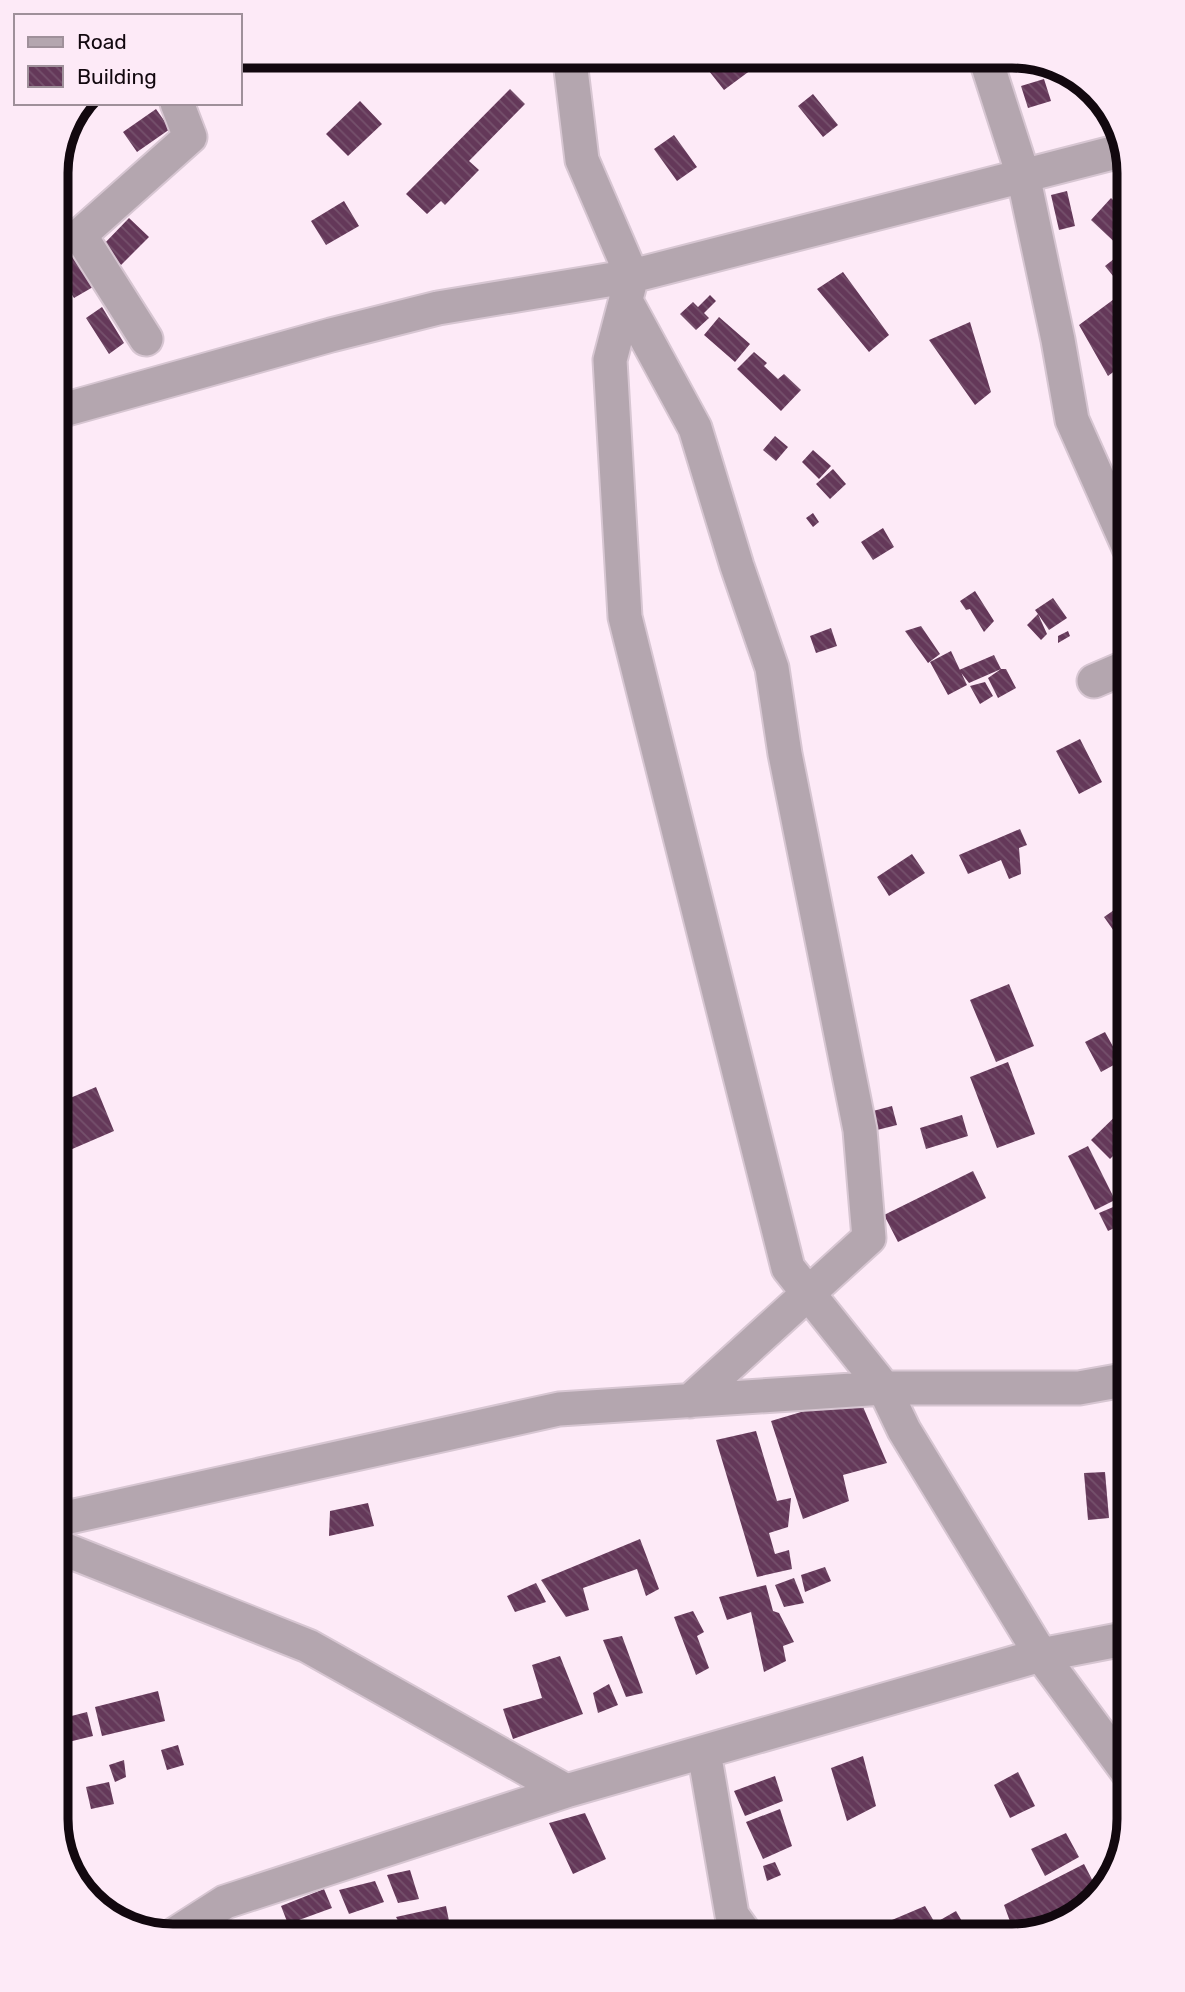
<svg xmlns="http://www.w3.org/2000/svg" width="1185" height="1992" viewBox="0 0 1185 1992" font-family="Rubik,sans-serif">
  <defs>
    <pattern id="building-back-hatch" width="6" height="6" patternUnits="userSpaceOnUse" patternTransform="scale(1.75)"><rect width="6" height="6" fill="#643859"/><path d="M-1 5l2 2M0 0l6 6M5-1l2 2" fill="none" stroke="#75516c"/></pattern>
  </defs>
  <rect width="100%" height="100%" fill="#fdeaf7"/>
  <path fill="url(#building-back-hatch)" d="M793 58H811L799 67Z
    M726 59H755L759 64 724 90 709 71Z
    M1044 79 1051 101 1028 108 1021 86Z
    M510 89 525 104 469 161 479 170 445 205 441 201 427 214 406 194Z
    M813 94 838 125 823 137 798 106Z
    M360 101 382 124 348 156 326 134Z
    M156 109 170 129 137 152 123 132Z
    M674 135 697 167 677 181 654 149Z
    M1067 191 1075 226 1059 230 1051 195Z
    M1111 198 1129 215V243L1123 250 1091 220Z
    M344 201 359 226 326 245 311 221Z
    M129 218 149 237 121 265 102 246Z
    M56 226 93 287 74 298 56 268Z
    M1129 247V273L1118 282 1105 266Z
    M843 272 889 335 869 352 817 289Z
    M1129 288V360L1108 376 1079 325Z
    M710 295 716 301 704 313 709 318 696 330 680 314 693 302 698 307Z
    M102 307 124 343 109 354 86 318Z
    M719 317 750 344 735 362 704 335Z
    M970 322 991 392 975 405 929 340Z
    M754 352 767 363 764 366 778 379 784 374 801 390 781 411 737 369Z
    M775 436 788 447 776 461 763 450Z
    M813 450 831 466 819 479 802 462Z
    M1129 452V468H1128L1124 453Z
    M833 469 846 484 830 499 816 484Z
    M813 513 819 522 813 527 806 518Z
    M883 528 894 547 873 560 861 542Z
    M975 591 994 621 984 632 970 609 966 610 960 601Z
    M1053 598 1067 618 1049 630 1038 614 1047 634 1041 640 1027 625 1038 614 1035 610Z
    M921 626 940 654 928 663 905 631Z
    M831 628 837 646 816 653 810 636Z
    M1068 631 1070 636 1058 643V636Z
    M951 651 967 685 948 695 930 662Z
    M994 655 1001 669 969 683 959 670Z
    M1001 669H1006L1016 688 998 698 988 678Z
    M985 682 993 696 980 704 970 686Z
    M1080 739 1102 782 1079 794 1056 751Z
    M1020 829 1027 845 1019 848 1021 874 1009 879 1001 860 968 874 959 855Z
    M912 854 925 873 889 896 877 877Z
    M1124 903 1129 909V925L1116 934 1104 917Z
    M1009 984 1034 1046 996 1062 970 1000Z
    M1105 1032 1121 1061 1101 1072 1085 1042Z
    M1008 1062 1035 1134 997 1148 970 1077Z
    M96 1087 114 1131 56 1156V1104Z
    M1129 1103V1140L1110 1159 1091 1140Z
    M892 1106 897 1125 877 1130 873 1111Z
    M962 1115 968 1136 926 1149 920 1128Z
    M1088 1146 1115 1200 1095 1210 1068 1156Z
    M973 1171 986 1198 898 1242 884 1215Z
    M1125 1202V1223L1108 1231 1099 1213Z
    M858 1395 887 1463 843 1475 849 1501 803 1519 771 1421Z
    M756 1431 777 1501 791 1498 788 1527 769 1533 775 1554 789 1550 792 1569 757 1577 716 1440Z
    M1105 1472 1109 1518 1088 1520 1084 1473Z
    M368 1503 374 1526 329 1536 330 1511Z
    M640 1539 659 1589 646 1596 637 1569 583 1588 589 1610 566 1617 541 1580Z
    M825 1567 831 1581 805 1592 801 1575Z
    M794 1578 804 1603 784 1607 775 1585Z
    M536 1583 546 1602 515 1612 507 1596Z
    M766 1585 773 1611 779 1613 794 1642 783 1646 786 1661 764 1672 751 1612 727 1620 719 1597Z
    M693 1611 704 1632 697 1636 709 1668 696 1675 674 1617Z
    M622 1636 643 1693 626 1697 603 1640Z
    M560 1656 583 1714 513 1739 503 1709 542 1698 532 1665Z
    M609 1684 618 1705 598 1713 593 1693Z
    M158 1691 165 1721 102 1736 95 1707Z
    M87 1712 93 1736 56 1745V1720Z
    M178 1745 184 1765 167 1770 161 1750Z
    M863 1756 876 1806 847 1821 831 1768Z
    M124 1760 126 1777 115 1782 109 1765Z
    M1018 1772 1035 1806 1010 1818 994 1785Z
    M775 1776 783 1801 745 1816 734 1791Z
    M109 1782 114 1804 91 1809 86 1787Z
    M780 1809 792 1846 763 1859 746 1822Z
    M585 1813 606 1859 573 1874 549 1823Z
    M1066 1833 1079 1857 1045 1876 1031 1849Z
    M775 1862 781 1875 767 1881 763 1866Z
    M1084 1864 1099 1893 1093 1898 1025 1933 1015 1935 1004 1905Z
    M410 1870 419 1899 398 1903 387 1875Z
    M375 1881 384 1902 349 1914 339 1890Z
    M324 1889 332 1908 288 1924 281 1906Z
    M446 1906 452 1936H406L396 1917Z
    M925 1906 935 1923 939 1936H869L866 1931Z
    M956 1911 967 1930 957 1936H943L935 1923Z"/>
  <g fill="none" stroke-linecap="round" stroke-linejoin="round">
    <g stroke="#d7c6d2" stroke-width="37">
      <path id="minor" d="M985 57 1023 175 1058 340 1072 420 1129 548
        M570 61 582 160 632 276 610 360 625 617 788 1268 884 1388 904 1430 1041 1655 1129 1774
        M626 301 695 428 737 566 772 668 785 754 860 1130 869 1238 690 1401
        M146 339 80 235 190 137 177 103
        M56 412 331 335 438 308 632 276 1124 150
        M1094 681 1129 666
        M56 1520 559 1409 884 1388H1079L1129 1379
        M56 1546 308 1646 566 1791
        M704 1752 732 1915 747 1936
        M172 1936 225 1902 566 1791 1041 1655 1129 1638"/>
    </g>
    <use href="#minor" stroke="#b4a6af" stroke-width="33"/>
  </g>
  <path d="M0 0H1185V1992H0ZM173 68H1012A105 105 0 0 1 1117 173V1819A105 105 0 0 1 1012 1924H173A105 105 0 0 1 68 1819V173A105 105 0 0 1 173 68Z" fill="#fdeaf7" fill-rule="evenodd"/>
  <path fill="none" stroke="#12080f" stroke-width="9" d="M173 68H1012A105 105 0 0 1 1117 173V1819A105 105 0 0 1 1012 1924H173A105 105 0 0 1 68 1819V173A105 105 0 0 1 173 68Z"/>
  <rect x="14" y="14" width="228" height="91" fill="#fdeaf7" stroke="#9f909a" stroke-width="2"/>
  <rect x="28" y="37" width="35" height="10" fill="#b4a6af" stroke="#9f909a" stroke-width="2"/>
  <text x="77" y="49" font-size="21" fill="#12080f">Road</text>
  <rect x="28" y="66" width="35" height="21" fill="url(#building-back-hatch)" stroke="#9f909a" stroke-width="2"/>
  <text x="77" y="84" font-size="21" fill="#12080f">Building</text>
</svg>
